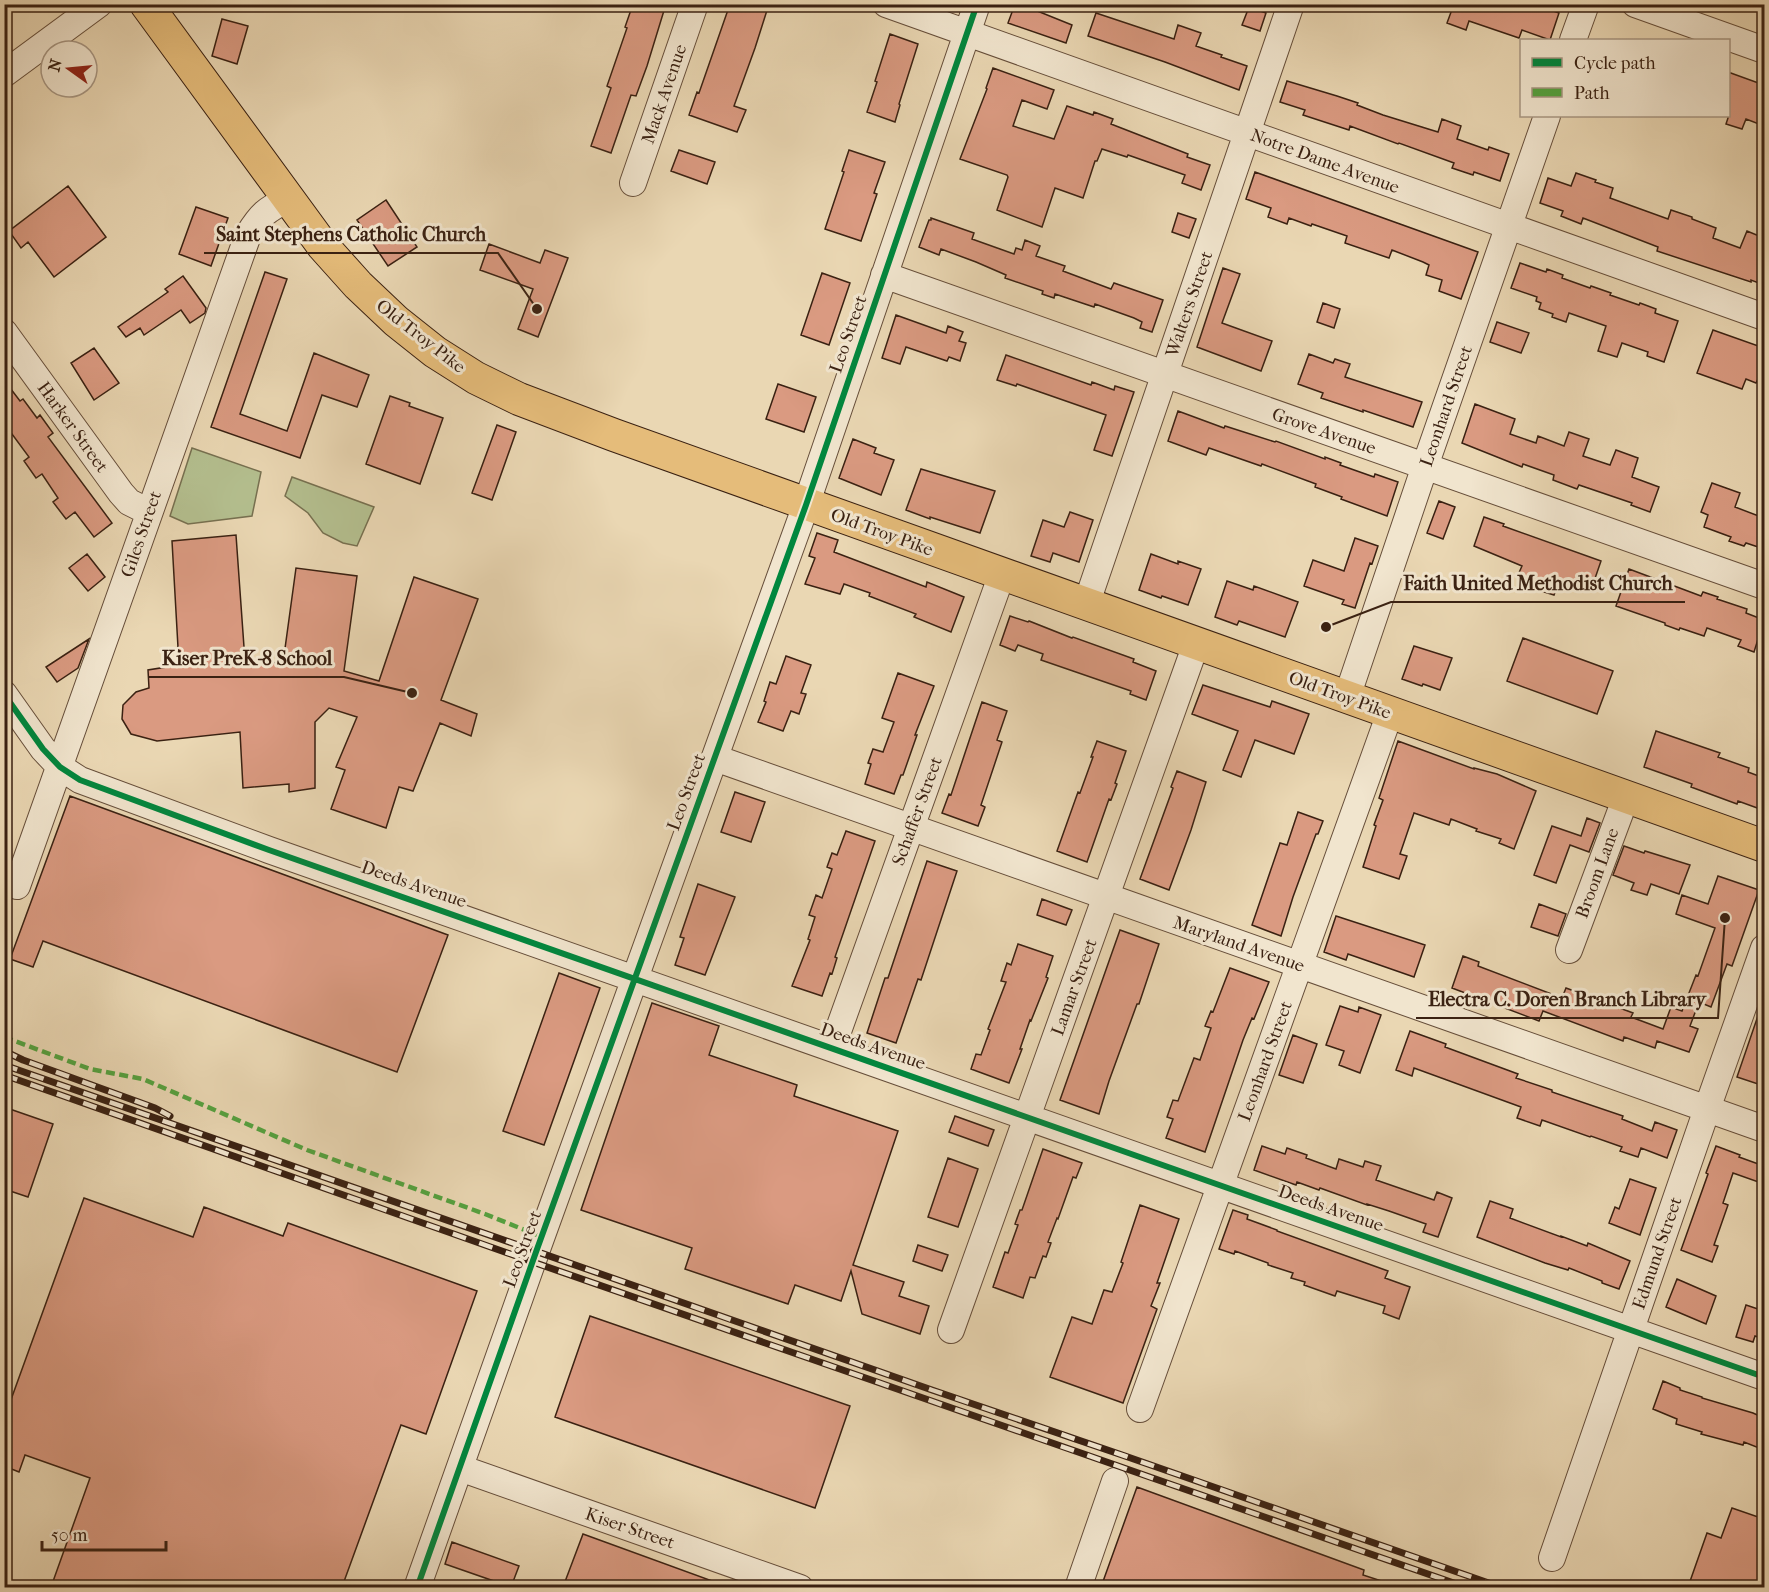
<svg xmlns="http://www.w3.org/2000/svg" width="1769" height="1592" viewBox="0 0 1769 1592" font-family="'IM FELL French Canon',serif">
  <rect width="100%" height="100%" fill="#ead7b3"/>
  <filter id="stains"><feTurbulence type="fractalNoise" baseFrequency=".00333" numOctaves="4"/><feColorMatrix values="0 0 0 0 .2 0 0 0 0 .09 0 0 0 0 .02 0 0 0 .5 -.17"/></filter>
  <radialGradient id="worn" r=".72"><stop offset=".6" stop-color="#630" stop-opacity="0"/><stop offset="1" stop-color="#630" stop-opacity=".3"/></radialGradient>
  <path fill="#b4bf8f" stroke="#777050" stroke-width="1.5" d="M192 448 261 472 252 516 188 524 170 516Z
    M292 477 374 507 357 546 343 543 323 533 308 513 285 496Z"/>
  <path fill="#da9a81" stroke="#3a2112" stroke-width="1.5" d="M633 4H666L647 66 636 96 631 95 611 153 591 146 611 88 607 86 627 28 625 27Z
    M730 4H769L755 48 734 106 746 110 737 132 689 115 697 92 699 93Z
    M1015 4H1020L1072 25 1066 43 1008 23Z
    M1454 4H1534L1559 13 1550 40 1522 30 1519 38 1469 21 1466 30 1447 23Z
    M1249 7 1266 13 1260 31 1242 25Z
    M1096 13 1174 39 1178 25 1201 33 1196 46 1222 55 1221 57 1247 66 1239 90 1165 62 1088 36Z
    M222 19 248 26 237 64 212 56Z
    M890 34 918 44 899 104 900 105 895 122 867 112 877 82 875 81Z
    M993 68 1054 90 1047 109 1022 100 1013 126 1054 139 1067 106 1093 115 1094 112 1113 119 1111 124 1188 154 1187 157 1210 165 1201 190 1182 183 1185 175 1128 155 1127 157 1102 149 1097 161H1095L1083 198 1055 188 1042 227 997 210 1008 177 1007 175 960 159 987 89 986 88Z
    M1728 72 1764 85V126L1746 119 1742 129 1726 124 1728 118Z
    M1287 81 1337 96 1358 103 1357 105 1383 115 1438 132 1442 119 1461 126 1457 139 1488 150 1489 147 1509 154 1500 181 1474 172 1473 175 1452 168 1454 163 1399 143 1398 144 1350 126 1349 130 1303 115 1305 110 1280 102Z
    M679 150 715 162 707 184 671 171Z
    M849 150 885 162 874 193 877 194 861 241 825 229 844 172 842 171Z
    M1255 172 1478 252 1461 299 1439 291 1442 280 1426 275 1429 265 1423 262 1392 250 1389 258 1345 243 1347 236 1312 224 1311 226 1289 218 1287 224 1268 217 1271 208 1246 199Z
    M1576 173 1596 180 1595 182 1613 188 1610 198 1668 219 1671 210 1692 217V219L1716 228 1713 238 1740 248 1747 231 1764 238V285L1751 280V282L1657 251 1658 247 1583 218 1581 224 1561 216 1563 211 1540 203 1548 178 1571 186Z
    M68 186 106 237 54 277 28 242 21 248 9 231Z
    M386 200 417 247 388 266 357 220Z
    M196 207 228 218 211 266 179 254Z
    M1178 213 1196 219 1189 238 1172 232Z
    M931 218 974 233 972 239 1014 254 1016 248 1022 250 1025 240 1040 246 1036 256 1065 266 1063 271 1111 289 1114 283 1163 300 1152 332 1140 328 1142 322 1134 318 1095 304 1094 307 1055 294 1054 298 1042 294 1043 291 1005 278 1006 275 976 262 941 249 939 255 919 247 929 220H931Z
    M489 244 540 263 545 250 568 258 538 337 518 329 533 289 480 270Z
    M1520 263 1546 272 1547 269 1563 275 1562 278 1590 288 1591 286 1611 293 1610 295 1639 305 1640 303 1656 309 1655 313 1678 321 1664 362 1647 356 1648 352 1622 343 1617 357 1598 351 1606 326 1569 313 1566 322 1552 317 1553 314 1539 309 1541 303 1536 301 1537 297 1511 288Z
    M1223 268 1240 274 1222 323 1272 341 1261 371 1197 347Z
    M265 272 287 279 240 414 287 431 314 353 369 375 357 407 322 395 300 458 211 427Z
    M822 273 850 283 829 345 801 335Z
    M183 276 206 308 205 313 190 323 181 310 144 335 140 328 126 337 118 327 168 292 165 289Z
    M1323 303 1340 309 1334 328 1317 322Z
    M896 315 946 333 948 326 963 332 959 341 966 343 960 361 949 357 947 361 906 347 900 364 882 358Z
    M1497 322 1529 333 1521 353 1490 342Z
    M1713 330 1764 348V381L1758 379 1756 383 1746 379 1742 389 1697 373Z
    M94 348 119 383 94 400 71 363Z
    M1309 354 1333 363 1335 359 1350 364 1345 377 1422 402 1413 427 1363 410V412L1321 398 1323 393 1298 384Z
    M1006 355 1091 385 1092 382 1114 390 1115 386 1134 392 1112 456 1094 450 1106 415 1017 384 1016 386 997 380Z
    M4 380 20 401 23 399 37 418 40 415 53 433 48 437 112 523 94 537 75 512 66 519 53 502 58 498 42 474 36 478 24 461 29 457 12 434 4 439Z
    M778 384 816 397 804 432 766 419Z
    M390 396 410 403 409 406 443 418 420 484 366 464Z
    M1475 404 1515 419 1510 434 1536 443 1538 436 1564 446 1569 432 1589 439 1583 456 1610 465 1616 450 1638 458 1632 477 1659 487 1650 512 1631 505 1632 503 1579 485 1577 489 1553 480 1554 475 1523 464 1522 467 1462 443Z
    M1178 411 1224 428 1225 426 1275 442 1276 441 1325 459V457L1341 463 1340 465 1374 477 1375 474 1398 482 1387 516 1341 499 1342 497 1315 487 1316 484 1262 464 1261 466 1209 448 1206 455 1168 441Z
    M497 425 516 432 492 500 472 493Z
    M853 439 876 448 874 453 894 460 881 495 839 478Z
    M921 469 995 491 980 533 930 517V519L906 510Z
    M1712 483 1740 493 1735 507 1764 518V549L1746 543 1744 546 1729 541 1731 537 1704 527 1708 515 1701 512Z
    M1439 501 1455 507 1443 539 1427 533Z
    M1070 512 1093 520 1079 562 1053 553 1050 562 1031 556 1043 520 1064 527Z
    M1484 517 1504 524 1503 526 1601 561 1591 590 1560 579 1554 595 1538 590 1541 583 1518 575 1522 566 1474 546Z
    M817 533 838 540 834 552 926 587 927 582 964 597 951 632 914 617 916 614 869 596 870 593 844 584 840 594 805 584 815 558 809 556Z
    M236 535 245 661 283 663 296 568 357 576 344 671 379 681 414 577 478 599 441 700 477 714 471 736 440 723 413 791 399 787 386 828 331 809 345 770 336 767 357 717 329 708 315 722V788L289 792V784L243 788 240 732 157 741 131 734 122 719 123 705 136 692 149 688 148 670 179 665 172 541Z
    M1355 538 1378 546 1372 564 1370 563 1355 608 1342 604 1344 600 1304 586 1313 560 1344 571Z
    M87 554 105 577 88 591 69 568Z
    M1151 554 1178 564V561L1201 569 1188 605 1162 596 1161 598 1139 590Z
    M1629 569 1701 596 1703 592 1718 597 1717 599 1747 609 1746 613 1764 620 1754 652 1738 646 1741 640 1707 628 1704 636 1680 628 1679 630 1665 625V623L1616 606Z
    M1227 581 1253 590 1254 586 1298 602 1285 637 1239 621 1237 625 1215 617Z
    M1010 616 1028 622 1029 621 1072 638 1073 637 1134 659 1133 662 1156 671 1146 700 1130 694 1131 691 1041 660 1043 654 1018 645 1015 651 1000 645Z
    M1523 638 1613 671 1597 714 1507 681Z
    M89 639 78 668 57 682 46 667Z
    M1414 646 1452 658 1440 690 1423 684 1422 686 1402 679Z
    M786 656 811 665 801 693 806 694 799 714 791 711 783 731 758 722 766 702 764 701 770 682 776 684Z
    M898 673 934 686 915 735H917L903 775H901L894 794 865 784 871 764 868 763 873 749 883 752 894 722 882 718Z
    M1203 685 1270 707 1272 701 1309 714 1294 754 1255 740 1241 777 1223 770 1238 731 1192 714Z
    M982 702 1007 711 997 740 1002 742 981 805 985 807 978 826 942 813 949 794 951 795Z
    M1656 731 1720 753 1718 757 1749 768 1748 772 1764 778V807L1761 805 1760 809 1738 801 1737 804 1691 787 1692 784 1644 767Z
    M1097 741 1126 751 1115 783 1117 784 1111 800 1109 799 1087 862 1057 851 1078 792 1080 793 1093 757H1091Z
    M1398 741 1474 769V768L1497 774 1536 791 1514 849 1499 843 1501 839 1476 831 1477 829 1451 819 1449 825 1414 813 1400 854 1407 856 1399 879 1363 867 1376 826 1374 825 1383 800 1379 798Z
    M1177 771 1206 782 1191 830 1169 890 1140 879 1173 788 1171 787Z
    M735 792 765 802 751 842 721 832Z
    M70 796 448 935 397 1072 43 941 33 967 10 959Z
    M1298 812 1323 821 1318 834H1316L1293 897 1281 936 1252 925 1280 843 1287 845Z
    M1587 818 1600 823 1589 852 1570 845 1556 883 1534 875 1552 826 1581 836Z
    M846 831 875 841 835 957 837 958 832 974 830 973 822 996 792 986 810 940 808 939 815 917 809 915 816 895 822 898 832 869 827 867 832 853 837 855Z
    M1624 846 1644 853 1645 851 1690 865 1679 894 1651 884 1647 895 1631 890 1634 883 1613 875Z
    M927 861 957 871 921 980 918 979 896 1043 867 1033 885 978H888Z
    M1718 876 1759 890 1732 966 1727 964 1711 1007 1699 1002 1690 1026 1698 1029 1689 1052 1657 1041 1655 1048 1624 1037 1623 1041 1543 1011 1539 1021 1452 988 1463 956 1479 962 1478 966 1562 998 1566 988 1633 1013 1631 1017 1663 1029 1671 1007 1682 1011 1696 975 1698 976 1715 928 1676 914 1682 895 1708 904Z
    M698 884 735 897 705 975 675 965 684 938 680 937Z
    M1042 899 1072 910 1066 925 1037 915Z
    M1539 904 1566 914 1558 936 1531 927Z
    M1336 916 1425 945 1414 977 1348 954 1346 960 1324 952Z
    M1120 930 1159 944 1139 1004H1137L1109 1081 1099 1114 1060 1100Z
    M1018 944 1053 956 1046 977 1048 978 1031 1021 1030 1020 1020 1049H1022L1009 1083 971 1069 976 1054 981 1055 990 1030 988 1029 1006 982 1001 981 1007 963 1011 965Z
    M1230 968 1269 982 1254 1019 1252 1018 1243 1040 1205 1152 1166 1138 1173 1119 1167 1117 1173 1100 1178 1101 1194 1058 1200 1060 1211 1028 1205 1026 1211 1011 1213 1012Z
    M559 973 600 988 544 1145 503 1131Z
    M652 1003 719 1026 709 1055 797 1085 794 1096 898 1131 853 1265 904 1282 899 1296 929 1306 920 1334 862 1314 851 1271 841 1301 795 1285 788 1304 685 1269 692 1248 581 1210Z
    M1762 1004 1764 1005V1086L1737 1077Z
    M1340 1006 1358 1012 1359 1007 1381 1015 1360 1073 1339 1065 1344 1051 1326 1045Z
    M1410 1031 1446 1044 1445 1047 1518 1074 1516 1078 1552 1090V1092L1623 1116 1622 1119 1652 1131 1655 1122 1677 1130 1667 1158 1641 1148 1638 1157 1620 1151 1622 1147 1591 1136 1590 1137 1542 1120 1540 1126 1517 1118 1521 1107 1414 1068 1412 1076 1396 1070Z
    M1293 1035 1317 1044 1303 1083 1279 1075Z
    M4 1107 53 1124 28 1197 4 1189Z
    M955 1116 994 1130 988 1146 949 1132Z
    M1262 1146 1285 1154 1287 1148 1307 1155 1306 1158 1336 1169 1339 1159 1363 1167 1365 1161 1381 1166 1376 1180 1434 1200 1437 1192 1452 1198 1438 1237 1423 1232 1426 1224 1389 1211 1367 1204V1205L1320 1188 1319 1190 1297 1182 1296 1185 1254 1170Z
    M1716 1146 1740 1155 1739 1157 1764 1166V1184L1733 1173 1723 1203 1728 1205 1714 1245 1718 1246 1712 1262 1681 1250 1708 1174 1706 1173Z
    M1043 1149 1082 1163 1076 1178 1073 1177 1058 1219 1057 1218 1048 1242 1051 1243 1046 1257 1043 1256 1035 1278 1030 1277 1023 1298 993 1287 1005 1252 1008 1253 1018 1225 1015 1224 1020 1210H1022Z
    M948 1158 978 1169 958 1227 928 1217Z
    M1630 1179 1656 1188 1640 1235 1609 1223 1615 1207 1619 1209Z
    M84 1198 193 1237 204 1207 283 1236 288 1223 477 1291 426 1434 401 1425 342 1587H51L90 1478 25 1455 19 1472 4 1466V1419Z
    M1490 1201 1513 1209 1510 1218 1561 1237V1236L1587 1246 1588 1243 1630 1261 1619 1289 1602 1283V1281L1569 1268 1568 1270 1545 1263 1477 1237Z
    M1140 1205 1179 1219 1157 1283H1160L1151 1306 1157 1309 1123 1403 1050 1377 1072 1317 1092 1324 1104 1290 1112 1292 1123 1263 1121 1262Z
    M1233 1210 1248 1215 1247 1219 1277 1230V1231L1388 1271 1385 1278 1410 1287 1399 1319 1383 1313 1385 1306 1337 1291 1335 1296 1304 1285 1305 1282 1291 1278 1293 1273 1268 1265V1263L1235 1251 1234 1254 1219 1249Z
    M918 1245 948 1255 942 1271 913 1261Z
    M1677 1279 1716 1296 1706 1324 1666 1307Z
    M1746 1305 1764 1311V1339L1755 1336 1753 1342 1736 1337Z
    M590 1316 850 1406 815 1508 555 1417Z
    M1663 1381 1680 1388V1390L1702 1397V1398L1753 1413 1764 1418V1450L1744 1442 1743 1445 1701 1434 1702 1432 1676 1424 1677 1419 1653 1409Z
    M1137 1487 1364 1570 1363 1575 1394 1585V1587H1101Z
    M1732 1508 1764 1519V1587H1688L1707 1533 1721 1538Z
    M583 1534 726 1586 725 1587H563Z
    M452 1542 519 1566 511 1587 445 1564Z"/>
  <g fill="none" stroke-linecap="round" stroke-linejoin="round">
    <g stroke="#664e3a" stroke-width="28">
      <path id="minor" d="M886 4 1764 317
        M1635 4 1764 50
        M1573 40 1586 4
        M4 74 99 4
        M633 183 695 4
        M884 275 1764 586
        M4 332 121 493 129 502 149 512
        M1086 605 1291 4
        M4 694 43 749 60 767 80 780 269 850 1764 1377
        M1347 697 1425 466 1547 116
        M715 758 1764 1129
        M4 880 17 886 248 235C261 214 266 210 288 199
        M1569 950 1626 797
        M832 1048 1002 574
        M951 1330 1196 644
        M1140 1409 1390 713
        M460 1468 800 1588
        M1552 1558 1707 1109 1764 948
        M417 1588 536 1252 806 505 977 4
        M1078 1588 1115 1481"/>
    </g>
    <g stroke="#3a2112" stroke-width="34">
      <path id="major" d="M146 4 323 246 358 285 396 321 435 352 476 378 519 399 614 435 1764 846"/>
    </g>
    <use href="#minor" stroke="#f1e5ce" stroke-width="26"/>
    <use href="#major" stroke="#e5bc7a" stroke-width="32"/>
    <g stroke="#3a2112" stroke-width="7">
      <path id="rail" d="M4 1051 23 1060 155 1108 170 1116
        M4 1065 932 1390 1125 1456 1503 1588
        M4 1075 533 1262 1468 1588"/>
    </g>
    <use href="#rail" stroke="#f1e5ce" stroke-width="4.5" stroke-dasharray="14" stroke-linecap="butt"/>
    <path stroke="#54a23f" stroke-width="4.5" stroke-dasharray="9 4.5" stroke-linecap="butt" d="M4 1037 90 1069 143 1079 307 1150 485 1214 542 1237"/>
    <g stroke="#f1e5ce" stroke-width="10">
      <path id="cycleway" d="M4 694 43 749 60 767 80 780 269 850 1764 1377
        M417 1588 536 1252 806 505 977 4"/>
    </g>
    <use href="#cycleway" stroke="#00873e" stroke-width="6"/>
  </g>
  <g text-anchor="middle" stroke-width="6" stroke-linejoin="round" paint-order="stroke">
    <g font-size="18" fill="#3a2112" stroke="#f1e5ce">
      <text transform="translate(664 94) rotate(-71)" y="6">Mack Avenue</text>
      <text transform="translate(1325 161) rotate(20)" y="6">Notre Dame Avenue</text>
      <text transform="translate(1189 304) rotate(-71)" y="6">Walters Street</text>
      <text transform="translate(848 334) rotate(-71)" y="6">Leo Street</text>
      <text transform="translate(421 336) rotate(38)" y="6">Old Troy Pike</text>
      <text transform="translate(1446 406) rotate(-71)" y="6">Leonhard Street</text>
      <text transform="translate(73 427) rotate(54)" y="6">Harker Street</text>
      <text transform="translate(1324 431) rotate(19)" y="6">Grove Avenue</text>
      <text transform="translate(882 532) rotate(20)" y="6">Old Troy Pike</text>
      <text transform="translate(141 534) rotate(-71)" y="6">Giles Street</text>
      <text transform="translate(1340 695) rotate(20)" y="6">Old Troy Pike</text>
      <text transform="translate(686 792) rotate(-70)" y="6">Leo Street</text>
      <text transform="translate(917 811) rotate(-70)" y="6">Schaffer Street</text>
      <text transform="translate(1597 873) rotate(-70)" y="6">Broom Lane</text>
      <text transform="translate(414 884) rotate(19)" y="6">Deeds Avenue</text>
      <text transform="translate(1239 944) rotate(19)" y="6">Maryland Avenue</text>
      <text transform="translate(1074 987) rotate(-70)" y="6">Lamar Street</text>
      <text transform="translate(873 1046) rotate(19)" y="6">Deeds Avenue</text>
      <text transform="translate(1265 1061) rotate(-70)" y="6">Leonhard Street</text>
      <text transform="translate(1331 1208) rotate(19)" y="6">Deeds Avenue</text>
      <text transform="translate(522 1249) rotate(-70)" y="6">Leo Street</text>
      <text transform="translate(1657 1253) rotate(-71)" y="6">Edmund Street</text>
      <text transform="translate(630 1528) rotate(19)" y="6">Kiser Street</text>
    </g>
  </g>
  <path fill="none" stroke="#3a2112" stroke-width="2" d="M537 309L498 253H204M1326 627L1391 602H1685M412 693L344 677H149M1725 918L1718 1018H1416"/>
  <g fill="#3a2112" stroke="#f1e5ce" stroke-width="2">
    <circle cx="537" cy="309" r="6"/>
    <circle cx="1326" cy="627" r="6"/>
    <circle cx="412" cy="693" r="6"/>
    <circle cx="1725" cy="918" r="6"/>
  </g>
  <g font-size="20" text-anchor="middle" font-weight="bold" fill="#3a2112" stroke="#f1e5ce" stroke-width="6" stroke-linejoin="round" paint-order="stroke">
    <text x="351" y="241">Saint Stephens Catholic Church</text>
    <text x="1538" y="590">Faith United Methodist Church</text>
    <text x="247" y="665">Kiser PreK-8 School</text>
    <text x="1567" y="1006">Electra C. Doren Branch Library</text>
  </g>
  <rect width="1769" height="1592" fill="none" stroke="#ead7b3" stroke-width="24"/>
  <rect x="6" y="6" width="1757" height="1580" fill="none" stroke="#3a2112" stroke-width="3"/>
  <rect x="12" y="12" width="1745" height="1568" fill="none" stroke="#3a2112" stroke-width="1.5"/>
  <rect x="1520" y="39" width="210" height="78" fill="#f1e5ce" stroke="#a89783" stroke-width="1.5"/>
  <rect x="1532" y="58" width="30" height="9" fill="#00873e" stroke="#a89783" stroke-width="1.5"/>
  <text x="1574" y="69" font-size="18" fill="#3a2112">Cycle path</text>
  <rect x="1532" y="88" width="30" height="9" fill="#54a23f" stroke="#a89783" stroke-width="1.5"/>
  <text x="1574" y="99" font-size="18" fill="#3a2112">Path</text>
  <g transform="translate(69 69) rotate(285)"><circle r="28" fill="#f1e5ce" stroke="#a89783" stroke-width="1.5"/>
  <path d="M0-4.5L10 22L0 15L-10 22Z" fill="#8f2418"/>
  <text y="-9" font-size="16" font-weight="bold" text-anchor="middle" fill="#3a2112">N</text>
  </g>
  <path d="M42 1541v9h124v-9" fill="none" stroke="#3a2112" stroke-width="3"/>
  <text x="51" y="1541" font-size="18" fill="#3a2112" stroke="#f1e5ce" stroke-width="4.5" paint-order="stroke">50 m</text>
  <rect width="100%" height="100%" filter="url(#stains)"/>
  <rect width="100%" height="100%" fill="url(#worn)"/>
</svg>
